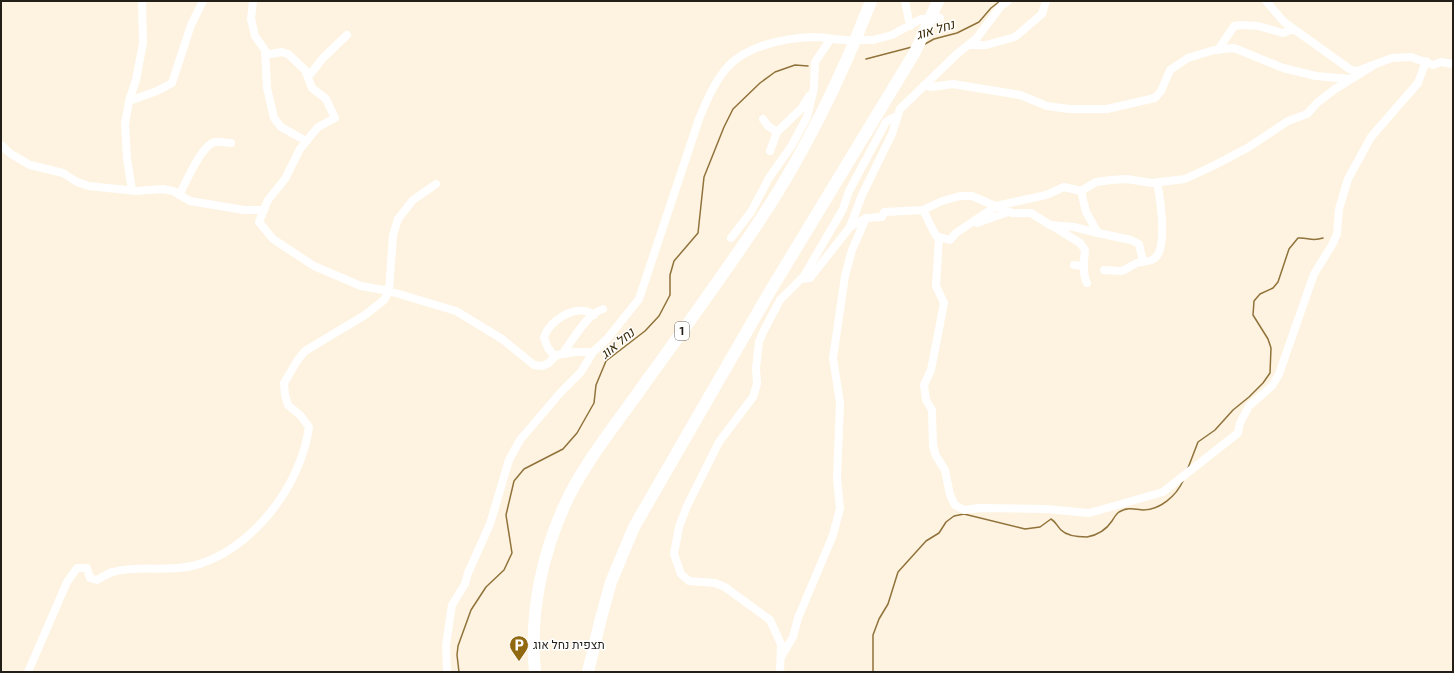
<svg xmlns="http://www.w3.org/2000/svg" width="1454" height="673" viewBox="0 0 1454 673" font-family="'Exo 2',Heebo,sans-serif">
  <rect width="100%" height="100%" fill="#fef3e0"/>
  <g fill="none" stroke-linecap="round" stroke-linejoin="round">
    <path stroke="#90723a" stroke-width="1.5" d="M925 44 934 39 957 33 979 22 991 8 1000 1
      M866 59 912 47
      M1188 468 1198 442 1215 430 1233 410 1249 397 1263 383 1270 373 1271 348 1268 339 1253 315 1254 301 1260 294 1273 288 1278 282 1289 249 1298 238C1308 237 1311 242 1323 238
      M459 672 457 655 458 646 471 610 486 587 504 570 512 553 506 515 514 481 524 469 563 449 577 433 594 403 596 385 606 361 645 331 659 316 670 295V275L674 261 698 233 704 177 724 127 733 109 760 83 775 72 795 65 808 66
      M873 672V635L879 619 888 604 898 572 926 541 939 533 946 522 954 516 964 514 1025 529 1040 527 1051 519C1056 522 1057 526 1061 530 1067 536 1079 537 1087 537 1098 535 1106 530 1112 521 1114 518 1116 514 1119 512 1127 507 1134 509 1143 510 1160 510 1176 496 1183 481"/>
    <path stroke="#fff" stroke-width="8" d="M253 1 251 19 255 36 265 50 267 88 274 118 281 127 306 141
      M905 1 910 26
      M1266 1 1284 22 1351 70 1357 71 1392 58 1411 57 1433 65 1441 62 1453 64
      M862 40H873L892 35 921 19 940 18
      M968 45H986L1015 37 1042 14 1046 1
      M1218 50 1234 26 1241 25 1258 26 1283 33 1294 29
      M265 55 282 52 288 54 305 70 312 88 326 99 335 118 318 127 300 149 285 179 268 200 259 222 273 239 314 266 361 286 389 291 456 311 502 339 534 365 542 366 549 363 556 355 575 352H593L607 339 639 299 699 119C706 102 713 85 725 70 744 46 784 38 814 37 825 37 836 40 847 40
      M308 77 323 58 347 35
      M924 85 931 87 953 84 977 88 1020 95 1047 106 1069 109H1107L1155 98 1161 91 1170 70 1188 58 1214 50 1234 48 1283 68 1316 76 1350 79
      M129 101 157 91 172 83 191 25 203 1
      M763 119 768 126 777 132
      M1 145 11 154 30 165 63 173 77 182 89 186 136 191 163 189 173 191 190 201 244 210H264
      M770 151 777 132 801 109 809 96
      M132 190 127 159 125 124 129 101 136 80 143 43 142 1
      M1081 191 1086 212 1098 233 1131 240 1139 244 1143 262
      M179 195C186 183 201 145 215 142 220 141 226 143 231 143
      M923 210 942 201 960 196H972L1012 213H1031L1050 225 1074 227 1098 233
      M977 223 1008 212
      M1051 225 1080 243 1085 250C1084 260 1082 274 1087 283
      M850 227 866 218 882 217 884 212 923 210 936 236 950 240 956 233 996 206 1046 195 1064 187 1081 191 1096 182 1111 180 1127 179 1152 183 1185 179 1215 165 1249 147 1288 121 1307 114 1317 103 1335 89 1371 67
      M939 237 936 286 944 303 931 370 924 385 926 400 932 410 933 446 936 456 945 470 950 495 955 505 964 510 979 508 1046 509 1089 513 1100 510 1163 492 1238 433 1240 423 1249 406 1272 386 1279 374 1314 274 1332 245 1337 234 1339 209 1348 179 1371 137 1418 83 1426 61
      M731 238 751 212 769 178 792 145 807 117 814 88 815 62 830 40
      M1074 265 1083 266
      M1104 270C1110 270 1115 271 1120 271 1127 270 1131 265 1137 263 1143 260 1150 263 1155 258 1168 247 1160 197 1157 182
      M801 279 810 278 850 227 862 195 892 134 900 109 958 53 976 39 1001 6 1008 1
      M565 354V350C575 337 587 314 603 309
      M555 357 548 348 544 338C548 321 577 302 594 315
      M781 657 793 637 798 618 833 535 840 508 837 479 840 403 833 358 845 276 852 250 866 218
      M28 672 67 582 77 568H87L90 578 97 580C102 578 107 573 113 572 138 565 166 572 192 566 251 552 301 486 309 427L301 416 288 405 285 395 284 383 297 361 305 351 365 315 384 300 389 291 393 235 398 219 413 200 436 184
      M447 672 446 645 452 605 465 584 468 573 490 524 509 460 520 440 561 392 581 372 593 352
      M780 672 781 644 770 620 725 587 715 583 689 581 681 574 674 554 679 527 687 506 719 442 753 397 757 384 756 368 759 342 764 330 780 300 804 276 843 209 849 191 886 122 898 115"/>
    <path stroke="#fff" stroke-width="12" d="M535 672C529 611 543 548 570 494 591 454 620 419 645 383 682 332 719 281 754 229 802 158 840 81 871 1
      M588 672 600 622 611 582 634 527 769 293 915 52 938 1"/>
  </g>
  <defs>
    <g id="parking-pin" transform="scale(1)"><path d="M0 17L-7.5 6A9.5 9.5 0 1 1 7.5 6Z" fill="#916911" stroke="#fff"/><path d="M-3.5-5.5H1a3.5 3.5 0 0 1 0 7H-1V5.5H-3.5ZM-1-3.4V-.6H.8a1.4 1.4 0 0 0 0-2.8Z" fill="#fff"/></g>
  </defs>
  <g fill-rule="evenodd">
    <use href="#parking-pin" x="519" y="645"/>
  </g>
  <g text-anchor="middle" stroke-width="3" stroke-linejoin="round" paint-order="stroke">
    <rect fill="#fff" stroke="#65625d" stroke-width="1" x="675" y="322" width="14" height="18" rx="3"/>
    <g font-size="11" font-weight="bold" fill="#231f18">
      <text x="682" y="335">1</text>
    </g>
    <g font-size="12" fill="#231f18" stroke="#fff" text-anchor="start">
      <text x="533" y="649">תצפית נחל אוג</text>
    </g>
    <g font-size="13" font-style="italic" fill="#3a2906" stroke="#fff">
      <text transform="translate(935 29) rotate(-17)" y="5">נחל אוג</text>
      <text transform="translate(617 343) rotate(-40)" y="5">נחל אוג</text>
    </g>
  </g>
  <rect width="1454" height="673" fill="none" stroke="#231f18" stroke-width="4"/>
</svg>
